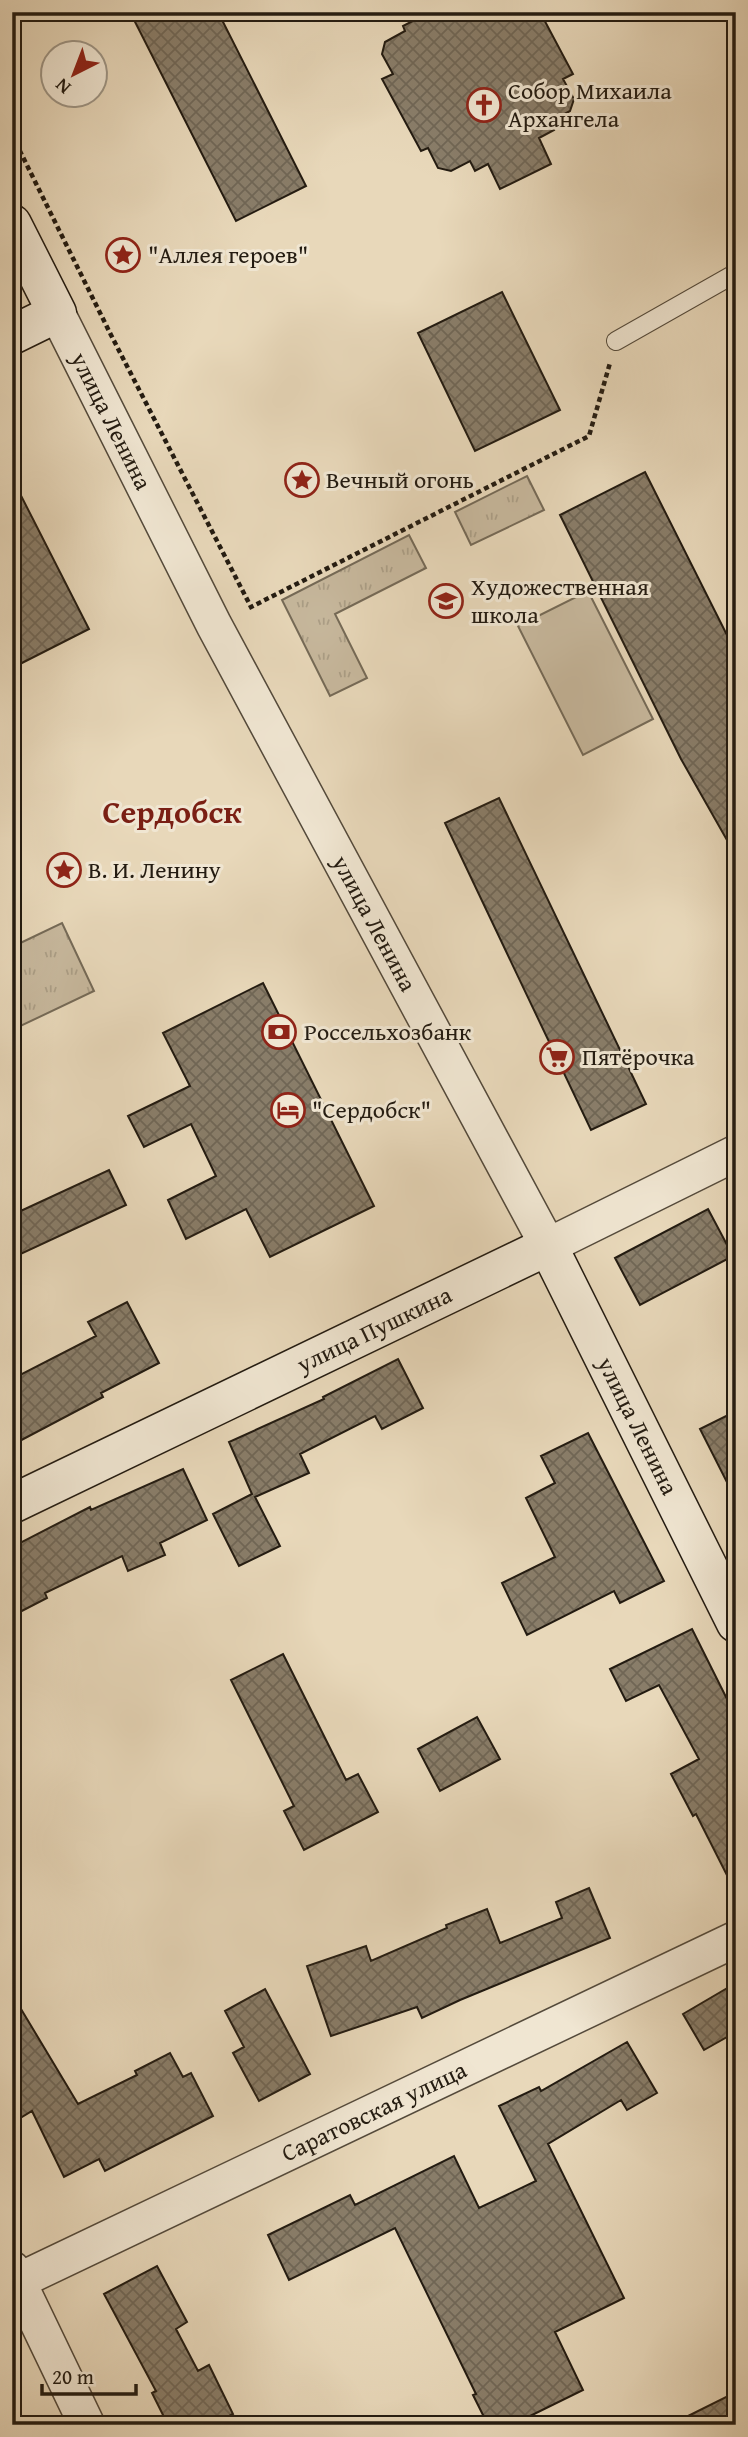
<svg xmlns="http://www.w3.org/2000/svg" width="748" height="2437" viewBox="0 0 748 2437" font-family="'Gentium Book Plus',serif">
  <defs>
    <pattern id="grass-tufts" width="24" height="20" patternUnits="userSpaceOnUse" patternTransform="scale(1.75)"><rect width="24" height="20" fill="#c7b89d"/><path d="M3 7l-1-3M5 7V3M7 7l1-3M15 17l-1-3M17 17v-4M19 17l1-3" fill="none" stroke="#ab9e86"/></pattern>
    <pattern id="building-cross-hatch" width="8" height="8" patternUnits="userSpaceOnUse" patternTransform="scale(1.75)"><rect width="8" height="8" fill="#897d69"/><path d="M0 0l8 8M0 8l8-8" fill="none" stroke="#706655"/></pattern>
  </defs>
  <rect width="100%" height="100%" fill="#e8d8ba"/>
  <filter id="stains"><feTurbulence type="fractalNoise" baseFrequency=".00286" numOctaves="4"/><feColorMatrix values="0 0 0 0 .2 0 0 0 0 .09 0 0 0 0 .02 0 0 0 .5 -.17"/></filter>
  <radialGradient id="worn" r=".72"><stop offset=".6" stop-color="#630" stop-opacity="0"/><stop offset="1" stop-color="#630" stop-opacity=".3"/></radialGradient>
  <path fill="url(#grass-tufts)" stroke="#756a57" stroke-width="2" d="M527 476 544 510 471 545 455 512Z
    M409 535 426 568 335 614 367 678 330 696 282 600Z
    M62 923 94 991 12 1030V947Z"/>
  <path fill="#c7b89d" stroke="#756a57" stroke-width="2" d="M588 591 653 719 583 755 518 626Z"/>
  <path fill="url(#building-cross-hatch)" stroke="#231b11" stroke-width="2" d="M130 12H218L306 186 236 221Z
    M430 12H540L573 74 563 79 574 99 570 111 550 122 554 130 539 138 551 164 500 189 488 164 475 171 470 161 451 171 438 168 428 148 421 151 382 79 393 74 382 54 385 42 405 31 403 26Z
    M502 292 560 410 475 451 418 333Z
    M645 472 736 653V856L681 759 560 515Z
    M12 478 89 629 12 668Z
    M499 798 646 1104 591 1130 445 823Z
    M263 983 374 1206 270 1257 246 1209 186 1239 168 1200 216 1176 191 1124 144 1147 128 1116 190 1086 163 1033Z
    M109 1170 126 1205 12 1258V1215Z
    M708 1209 733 1256 640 1305 615 1258Z
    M127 1302 159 1363 101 1393 103 1397 12 1445V1379L96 1336 88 1322Z
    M398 1359 423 1408 382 1429 375 1416 300 1454 309 1473 255 1497 280 1546 239 1566 213 1514 252 1494 229 1442 324 1399 323 1397Z
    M736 1411V1500L700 1429Z
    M588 1433 664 1581 620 1603 614 1591 527 1635 502 1583 555 1557 526 1498 555 1483 541 1456Z
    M183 1469 207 1520 160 1543 165 1555 128 1571 122 1556 45 1593 47 1598 12 1616V1547L90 1507 91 1510Z
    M692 1629 736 1717V1893L696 1814 693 1816 671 1774 699 1759 659 1685 626 1701 610 1669Z
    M283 1654 346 1780 358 1774 378 1812 304 1850 284 1811 294 1806 231 1680Z
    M477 1717 500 1759 440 1791 418 1749Z
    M589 1888 610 1938 460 2000 422 2018 417 2007 331 2036 307 1966 366 1946 371 1961 447 1928 446 1925 487 1909 500 1943 562 1918 556 1902Z
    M736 1983V2032L704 2050 683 2014Z
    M265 1989 310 2074 259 2101 233 2053 244 2047 225 2011Z
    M12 1994 78 2104 137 2075 135 2071 170 2053 183 2077 191 2073 213 2116 105 2171 99 2159 64 2177 32 2111 12 2123Z
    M627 2042 657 2093 627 2110 621 2100 548 2144 624 2298 555 2332 583 2390 530 2416 535 2425H488L473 2395 476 2394 395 2228 289 2280 268 2235 350 2195 355 2205 454 2156 479 2208 536 2181 499 2106 539 2087 541 2091Z
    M157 2266 187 2322 176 2329 198 2371 209 2365 233 2414 212 2425H168L152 2393 156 2391 104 2294Z
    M736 2392V2425H670Z"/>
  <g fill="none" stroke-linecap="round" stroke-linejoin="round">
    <g stroke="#544a3b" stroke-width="20">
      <path id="lane" d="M616 341 736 273"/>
    </g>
    <g stroke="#544a3b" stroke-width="38">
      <g id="street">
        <path id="s1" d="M57 313 214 625 548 1246 736 1153"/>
        <path d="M12 2269 87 2425"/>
        <path id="s2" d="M12 2284 736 1939"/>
      </g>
    </g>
    <g stroke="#231b11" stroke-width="41">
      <g id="secondary">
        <path d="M12 224 57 313 12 335"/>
        <path id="s3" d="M12 1504 548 1246 736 1623"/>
      </g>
    </g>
    <path stroke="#231b11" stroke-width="4.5" stroke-dasharray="5 3.5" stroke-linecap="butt" d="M12 135 111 335 251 607
      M249 608 589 436 610 363"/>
    <use href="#lane" stroke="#f0e6d2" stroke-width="18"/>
    <use href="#street" stroke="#f0e6d2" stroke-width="35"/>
    <use href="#secondary" stroke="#f0e6d2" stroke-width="38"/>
  </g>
  <defs>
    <g id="church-ring" transform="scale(1.75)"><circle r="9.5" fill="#f0e6d2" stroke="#8f2418" stroke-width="1.5"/><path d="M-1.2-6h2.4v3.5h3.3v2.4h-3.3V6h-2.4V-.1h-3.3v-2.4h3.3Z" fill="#8f2418"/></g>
    <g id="sight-ring" transform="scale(1.75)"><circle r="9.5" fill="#f0e6d2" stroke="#8f2418" stroke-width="1.5"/><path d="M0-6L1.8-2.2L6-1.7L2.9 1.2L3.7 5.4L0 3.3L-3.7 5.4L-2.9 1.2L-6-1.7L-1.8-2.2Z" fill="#8f2418"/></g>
    <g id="school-ring" transform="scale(1.75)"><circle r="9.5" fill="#f0e6d2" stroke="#8f2418" stroke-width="1.5"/><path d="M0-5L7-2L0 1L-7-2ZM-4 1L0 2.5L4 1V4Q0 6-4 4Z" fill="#8f2418"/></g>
    <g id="bank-ring" transform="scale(1.75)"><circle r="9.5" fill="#f0e6d2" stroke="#8f2418" stroke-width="1.5"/><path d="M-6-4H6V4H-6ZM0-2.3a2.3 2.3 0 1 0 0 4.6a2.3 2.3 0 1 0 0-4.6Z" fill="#8f2418"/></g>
    <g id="supermarket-ring" transform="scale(1.75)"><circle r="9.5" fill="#f0e6d2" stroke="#8f2418" stroke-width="1.5"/><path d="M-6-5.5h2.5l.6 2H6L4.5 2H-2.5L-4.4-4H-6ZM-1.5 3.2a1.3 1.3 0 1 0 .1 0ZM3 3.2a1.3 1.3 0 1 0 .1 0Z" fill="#8f2418"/></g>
    <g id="hotel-ring" transform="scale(1.75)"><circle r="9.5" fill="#f0e6d2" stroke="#8f2418" stroke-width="1.5"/><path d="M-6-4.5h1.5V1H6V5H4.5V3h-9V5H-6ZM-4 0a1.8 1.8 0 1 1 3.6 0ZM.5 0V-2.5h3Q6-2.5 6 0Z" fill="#8f2418"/></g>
  </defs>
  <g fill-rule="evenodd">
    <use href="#church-ring" x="484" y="105"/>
    <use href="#sight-ring" x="123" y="255"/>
    <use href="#sight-ring" x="302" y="480"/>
    <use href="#school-ring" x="446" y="601"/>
    <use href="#sight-ring" x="64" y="870"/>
    <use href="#bank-ring" x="279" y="1032"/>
    <use href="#supermarket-ring" x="557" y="1057"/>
    <use href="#hotel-ring" x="288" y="1110"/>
  </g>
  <g text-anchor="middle" stroke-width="6" stroke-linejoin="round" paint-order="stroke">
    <g font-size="24" fill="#231b11" stroke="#f0e6d2" text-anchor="start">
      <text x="508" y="99">Собор Михаила<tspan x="508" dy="28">Архангела</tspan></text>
      <text x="148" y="263">"Аллея героев"</text>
      <text x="326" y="488">Вечный огонь</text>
      <text x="471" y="595">Художественная<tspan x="471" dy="28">школа</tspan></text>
      <text x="88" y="878">В. И. Ленину</text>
      <text x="304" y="1040">Россельхозбанк</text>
      <text x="582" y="1065">Пятёрочка</text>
      <text x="312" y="1118">"Сердобск"</text>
    </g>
    <g font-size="24" fill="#231b11" stroke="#f0e6d2">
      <text dy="8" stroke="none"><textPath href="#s1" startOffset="121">улица Ленина</textPath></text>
      <text dy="8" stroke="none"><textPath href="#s1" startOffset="688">улица Ленина</textPath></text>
      <text dy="8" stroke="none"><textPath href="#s3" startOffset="402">улица Пушкина</textPath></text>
      <text dy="8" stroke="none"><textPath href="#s3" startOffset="796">улица Ленина</textPath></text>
      <text dy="8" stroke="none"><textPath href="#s2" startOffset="401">Саратовская улица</textPath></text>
    </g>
    <g font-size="32" font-weight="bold" fill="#7a1f14" stroke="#f0e6d2">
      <text x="172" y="823">Сердобск</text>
    </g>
  </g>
  <rect width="748" height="2437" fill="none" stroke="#e8d8ba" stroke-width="42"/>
  <rect x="14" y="14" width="720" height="2409" fill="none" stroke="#231b11" stroke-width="3.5"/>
  <rect x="21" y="21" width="706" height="2395" fill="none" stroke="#231b11" stroke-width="2"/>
  <g transform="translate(74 74) rotate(222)"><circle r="33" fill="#f0e6d2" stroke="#9e9585" stroke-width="2"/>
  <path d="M0-5L12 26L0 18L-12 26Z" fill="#8f2418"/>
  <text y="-10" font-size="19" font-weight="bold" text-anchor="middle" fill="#231b11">N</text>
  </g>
  <path d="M42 2384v10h94v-10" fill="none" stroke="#231b11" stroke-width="3.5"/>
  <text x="52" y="2384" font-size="21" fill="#231b11" stroke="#f0e6d2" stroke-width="5" paint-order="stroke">20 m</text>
  <rect width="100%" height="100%" filter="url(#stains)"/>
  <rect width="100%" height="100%" fill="url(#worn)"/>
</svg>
